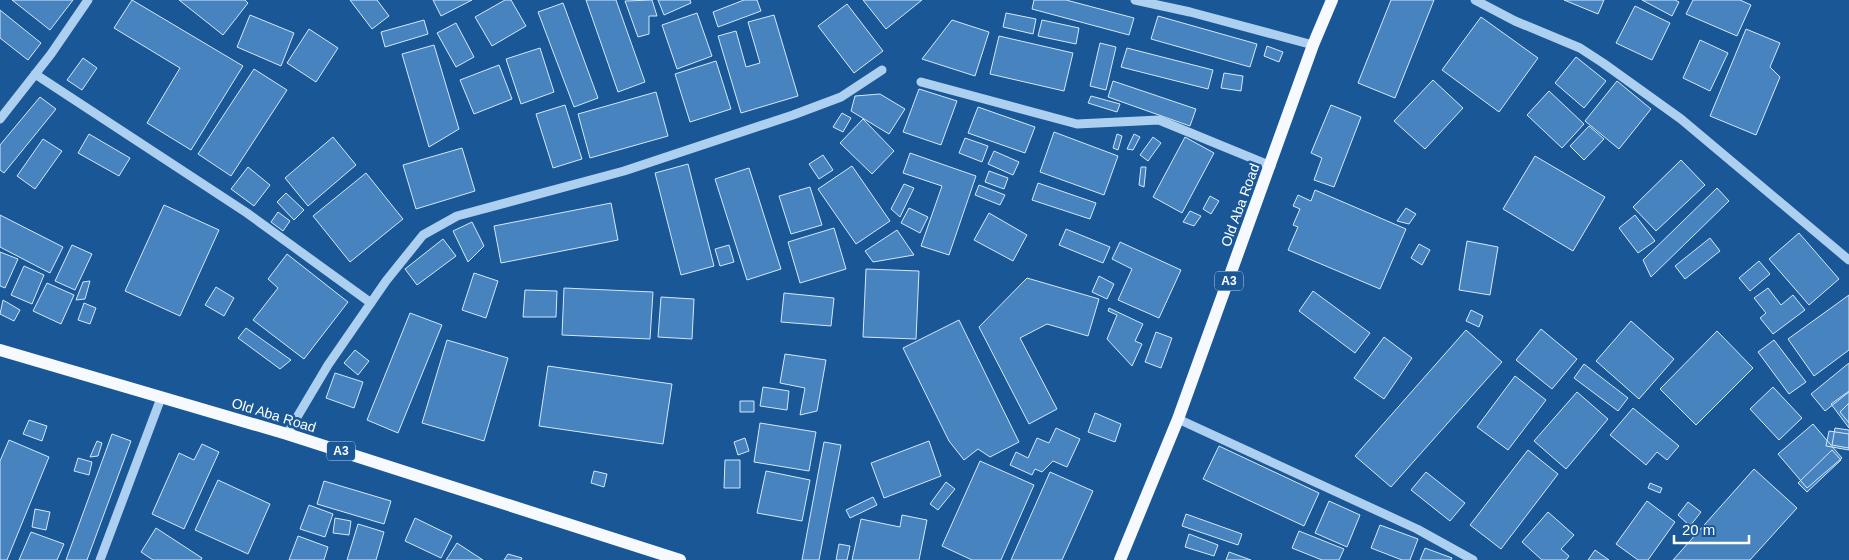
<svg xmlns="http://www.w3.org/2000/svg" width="1849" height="560" viewBox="0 0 1849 560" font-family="Helvetica,sans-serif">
  <rect width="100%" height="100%" fill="#1a5796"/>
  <path fill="#4783be" stroke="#d4e8fb" d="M12 0H73L50 30Z
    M132 0 243 66 191 150 147 123 180 68 114 28Z
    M179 0H245L248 3 223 35Z
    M350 0H377L389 16 372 29Z
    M433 0H472L441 16Z
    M505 0H511L526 26 492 46 475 17Z
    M586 0H616L645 82 618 92Z
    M652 0 657 16H649V34L638 37 625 1Z
    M658 0H690L691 3 664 15Z
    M744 0H757L761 11 718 27 713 12Z
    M863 0H922L886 29Z
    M1034 0H1066L1134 18 1129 35 1032 9Z
    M1391 0H1434L1395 98 1358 83Z
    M1564 0H1604L1598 14Z
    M1642 0H1675L1679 2 1672 16Z
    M1693 0H1740L1751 5 1737 36 1686 14Z
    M563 3 598 98 574 107 538 12Z
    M847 4 883 51 854 73 818 26Z
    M1635 6 1670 23 1652 60 1616 43Z
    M0 10 41 43 28 60 0 38Z
    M697 13 712 56 677 69 662 25Z
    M1006 13 1036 19 1033 34 1003 27Z
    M250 15 294 33 281 66 237 47Z
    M774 15 798 96 741 113 718 36 736 31 746 67 760 63 748 22Z
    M1158 16 1257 44 1250 67 1151 39Z
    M1481 17 1538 58 1499 112 1442 70Z
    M424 20 428 34 385 47 381 32Z
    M952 20 989 32 975 76 922 59Z
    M1042 20 1079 28 1076 44 1038 36Z
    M456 23 474 57 456 67 437 33Z
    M309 29 338 48 316 82 287 63Z
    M1746 29 1780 43 1770 67 1780 77 1756 135 1710 116Z
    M999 36 1073 53 1064 91 990 74Z
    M1700 40 1728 53 1710 91 1683 78Z
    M1100 43 1116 47 1106 90 1090 86Z
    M434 45 459 129 429 147 402 54Z
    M1267 46 1283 52 1279 62 1264 56Z
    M540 48 554 92 521 104 506 59Z
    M1127 48 1213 70 1208 89 1121 67Z
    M1576 57 1606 81 1584 108 1555 83Z
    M83 58 97 68 82 90 67 80Z
    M716 61 731 109 690 122 675 74Z
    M499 65 512 99 474 114 460 80Z
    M254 69 287 90 231 176 198 154Z
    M1224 73 1243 76 1241 91 1221 88Z
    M1433 80 1463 108 1425 149 1394 121Z
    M1113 81 1196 109 1190 126 1108 97Z
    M1617 81 1651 109 1619 149 1585 121Z
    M919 89 957 101 941 145 903 132Z
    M1549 91 1584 124 1562 148 1527 115Z
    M656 92 668 136 590 158 578 114Z
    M880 94 905 109 889 134 851 111 855 96Z
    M1091 96 1120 104 1117 112 1088 103Z
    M40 97 56 109 4 173 0 170V145Z
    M565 105 582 159 553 168 536 114Z
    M1331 105 1361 117 1334 187 1314 180 1322 158 1311 153Z
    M978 107 1035 127 1025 153 968 133Z
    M842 113 851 118 843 132 833 127Z
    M863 119 894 151 872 174 840 143Z
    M1589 126 1604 139 1584 160 1570 146Z
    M1054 132 1118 156 1104 195 1040 172Z
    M89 134 130 158 119 176 78 153Z
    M1117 134 1122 136 1118 150 1113 148Z
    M1134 134 1140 137 1133 150 1127 149Z
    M333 137 356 165 308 206 285 178Z
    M1153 137 1161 143 1148 161 1140 155Z
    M1185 137 1214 153 1182 213 1153 197Z
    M965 138 988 146 982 162 959 153Z
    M43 139 62 151 35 189 17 176Z
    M462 148 475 191 416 209 403 165Z
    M994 151 1019 162 1013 175 988 164Z
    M910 153 976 176 949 255 921 246 942 186 903 173Z
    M823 155 833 170 819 179 809 164Z
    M1535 156 1605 197 1573 251 1503 209Z
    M1681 160 1705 185 1656 231 1633 207Z
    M688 164 714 266 681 275 655 173Z
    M852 166 890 221 856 244 818 189Z
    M248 167 270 185 254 206 231 189Z
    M1141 167H1146L1144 187 1139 185Z
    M749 168 781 269 747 280 715 179Z
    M989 171 1008 178 1004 189 985 182Z
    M366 173 403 219 350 262 313 216Z
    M1038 183 1096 203 1090 219 1032 200Z
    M904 184 914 188 900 217 891 209Z
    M979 185 1005 195 1000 205 975 195Z
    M810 187 822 225 791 234 779 196Z
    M1717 188 1729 201 1651 277 1643 260Z
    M1315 190 1406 229 1380 289 1288 250 1298 227 1293 225 1300 209 1293 206 1298 195 1311 201Z
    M286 193 304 210 294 220 277 202Z
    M1210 196 1219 201 1211 214 1203 209Z
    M611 203 618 240 501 263 494 226Z
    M164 205 219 230 180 316 125 291Z
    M909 208 928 217 920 233 901 223Z
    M1406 208 1416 214 1409 224 1397 221Z
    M1190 211 1201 216 1194 226 1183 222Z
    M278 212 290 221 283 231 271 222Z
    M989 213 1027 235 1013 261 974 240Z
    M0 215 63 247 50 273 0 247Z
    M1635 215 1655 241 1638 253 1619 228Z
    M472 222 484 246 468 262 453 231Z
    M834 228 846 269 800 283 788 242Z
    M1066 229 1110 247 1103 263 1059 245Z
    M897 230 914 255 873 262 865 251Z
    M1799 233 1839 279 1809 305 1769 259Z
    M1710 238 1720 251 1685 279 1675 266Z
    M443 239 456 256 417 285 405 269Z
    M1467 241 1498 247 1490 295 1459 290Z
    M1120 242 1181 270 1159 318 1118 300 1132 269 1112 259Z
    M1419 244 1430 250 1422 265 1411 258Z
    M72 245 92 254 75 290 55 281Z
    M729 245 734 262 720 266 715 249Z
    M0 252 18 259 5 288 0 286Z
    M287 254 348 302 304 359 253 320 278 288 268 279Z
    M1759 261 1770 274 1750 291 1739 278Z
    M24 266 44 275 32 304 11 295Z
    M866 269 919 271 916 339 863 337Z
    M474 273 498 281 486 318 462 310Z
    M1099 276 1114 284 1107 299 1092 292Z
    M1027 278 1099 299 1088 336 1047 324 1020 338 1057 409 1029 424 979 327Z
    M90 281 85 299 76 300 83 282Z
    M47 283 74 295 61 324 33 311Z
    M216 287 234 298 224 316 205 305Z
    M564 288 653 292 650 339 562 335Z
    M1768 288 1781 305 1793 295 1805 310 1773 334 1760 318 1766 313 1754 298Z
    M525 290 557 291 556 317H523Z
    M1313 291 1370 333 1355 353 1299 311Z
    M784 293 834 298 831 326 781 322Z
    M1849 295V350L1814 376 1788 339Z
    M661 297 694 299 692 339 658 337Z
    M3 300 20 310 14 321 0 314Z
    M84 303 96 308 90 324 78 320Z
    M1109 308 1143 324 1135 341 1142 344 1132 366 1107 339 1117 315 1108 311Z
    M1471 310 1483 316 1479 327 1466 321Z
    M410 313 442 325 398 433 367 420Z
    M959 320 1019 442 990 457 978 449 964 460 949 441 903 348Z
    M1631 321 1674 359 1639 399 1596 361Z
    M246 328 291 360 280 369 238 338Z
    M1541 329 1577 359 1552 389 1516 360Z
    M1466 330 1502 362 1391 487 1355 456Z
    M1717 331 1753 368 1696 425 1660 389Z
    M1156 332 1172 338 1161 368 1145 362Z
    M1384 337 1412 358 1384 399 1354 378Z
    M447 340 508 358 484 441 422 423Z
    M1774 340 1806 382 1789 394 1758 352Z
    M355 350 369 361 358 375 344 363Z
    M785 354 826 360 817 411 800 415 805 388 780 383Z
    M1849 363V392L1825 411 1811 394Z
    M1584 364 1628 398 1618 411 1574 378Z
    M548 366 672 384 663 444 539 426Z
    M335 373 363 382 354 408 326 398Z
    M1515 376 1546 400 1508 450 1477 427Z
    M763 387 789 391 787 410 760 406Z
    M1773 387 1802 418 1779 440 1750 409Z
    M1849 391V428L1831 404Z
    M1577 392 1608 419 1566 469 1534 441Z
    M740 401H754V412H740Z
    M1849 403V423L1840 412Z
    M1633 408 1679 446 1667 460 1657 452 1646 465 1610 435Z
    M1095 413 1121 424 1115 442 1088 432Z
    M29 420 47 426 42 441 23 434Z
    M760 423 816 432 809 471 754 462Z
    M1813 424 1842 458 1807 488 1778 454Z
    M1056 428 1080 439 1067 467 1053 461 1042 472 1035 469 1032 475 1010 465 1016 452 1028 458 1037 438 1049 443Z
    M1835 428 1849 430V448L1832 445Z
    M1829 431 1849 434V450L1826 446Z
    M112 434 131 441 87 560H66Z
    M745 438 749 451 738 455 734 442Z
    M9 440 49 457 7 560H0V461Z
    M97 441 102 443 98 456 90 457Z
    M929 441 941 476 884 498 871 463Z
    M824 442 841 445 819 560H802Z
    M202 444 219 452 184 529 152 514 179 453 194 460Z
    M1219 446 1319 493 1304 526 1203 479Z
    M1528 450 1558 474 1501 549 1470 525Z
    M1832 450 1841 460 1807 492 1798 483Z
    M78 458 92 462 89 475 74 471Z
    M725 460H740V488H724Z
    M980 461 1034 485 1001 560H972L942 546Z
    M1754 469 1797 508 1750 560H1673Z
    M594 471 607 474 604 487 591 483Z
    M766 471 810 480 802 521 757 513Z
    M1050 472 1093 491 1062 560H1011Z
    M1426 472 1465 503 1450 521 1411 490Z
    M218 480 270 504 248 554 195 530Z
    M324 481 391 501 384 524 317 504Z
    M946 482 955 489 938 510 930 504Z
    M1650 483 1662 488 1660 493 1648 488Z
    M873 497 877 505 850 518 846 510Z
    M1329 501 1360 515 1347 547 1315 533Z
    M1647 501 1675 522 1648 560H1638L1616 544Z
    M1688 502 1701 512 1690 526 1678 515Z
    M309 505 333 514 325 537 300 529Z
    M35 509 50 512 46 530 32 527Z
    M1548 512 1574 535 1561 549 1569 556 1566 560H1542L1522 542Z
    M1186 514 1242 534 1238 545 1182 526Z
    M902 515 927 520 919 560H852L861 519 900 527Z
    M335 518 351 521 349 535 333 533Z
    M415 518 452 536 441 558 405 541Z
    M358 524 384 532 376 560H347Z
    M1380 525 1418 539 1410 560H1402L1371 548Z
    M156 528 202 558 201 560H153L141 552Z
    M1299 531 1344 549 1339 560H1322L1292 548Z
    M31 532 64 544 57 560H19Z
    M1189 534 1218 545 1214 556 1185 547Z
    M298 536 328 547 324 560H289Z
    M457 543 483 560H446Z
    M839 544 850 546 847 560H836Z
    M1425 548 1452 558 1451 560H1420Z
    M1595 550 1609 560H1588Z
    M1229 552 1251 560H1226Z
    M508 554 522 558 521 560H504Z"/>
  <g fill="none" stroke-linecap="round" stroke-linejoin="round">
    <path stroke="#adcff0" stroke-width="9" d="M1135 0 1190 12 1313 45
      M1475 0 1515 21 1580 48 1603 63 1681 119 1849 260
      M35 74 247 213 371 303
      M921 82 1077 124 1159 120 1271 166
      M0 119 51 54 88 0
      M1178 419 1417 529 1473 560
      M287 434 328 365 386 281 423 235 457 216 624 171 793 115 841 97 882 70
      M100 560 161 398"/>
    <path stroke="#f6faff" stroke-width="12" d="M0 350 287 434 680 560
      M1120 560 1178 419 1313 45 1332 0"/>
  </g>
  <g text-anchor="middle" stroke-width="5" stroke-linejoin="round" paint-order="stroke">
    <g fill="#1a5796" stroke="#bacde0" stroke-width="1">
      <rect x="1215" y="271.5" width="28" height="19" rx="4"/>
      <rect x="327" y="441.5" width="28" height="19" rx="4"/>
    </g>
    <g font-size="12" font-weight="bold" fill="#fff">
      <text x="1229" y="285">A3</text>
      <text x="341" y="455">A3</text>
    </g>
    <g font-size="14" fill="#fff" stroke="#1a5796">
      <text transform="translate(1240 205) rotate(-70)" y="5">Old Aba Road</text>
      <text transform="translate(274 415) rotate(17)" y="5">Old Aba Road</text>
    </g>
  </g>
  <path d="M1674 535v8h75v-8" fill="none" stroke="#ffffff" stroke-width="2.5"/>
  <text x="1682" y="535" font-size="15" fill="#ffffff" stroke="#1a5796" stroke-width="4" paint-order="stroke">20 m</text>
</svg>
